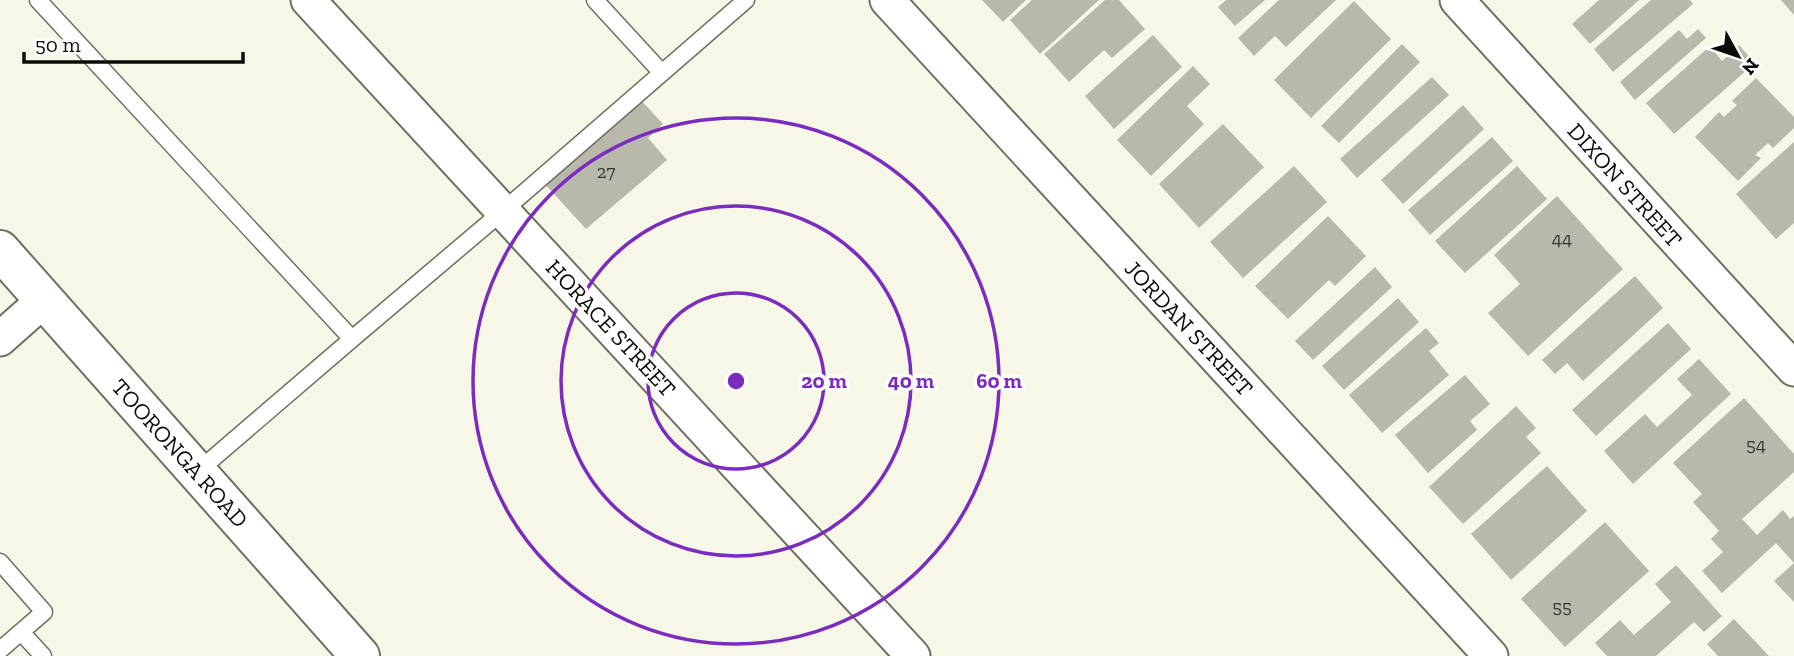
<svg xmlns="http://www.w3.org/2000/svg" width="1794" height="656" viewBox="0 0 1794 656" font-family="'Zilla Slab',serif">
  <rect width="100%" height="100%" fill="#f7f7e8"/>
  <path fill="#b9b9ab" d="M982 0H1026L1003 22Z
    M1032 0H1099L1040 54 1010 20Z
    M1105 0H1119L1145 29 1112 58 1104 50 1069 82 1044 54Z
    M1226 0H1265L1235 26 1218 7Z
    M1279 0H1336L1286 47 1275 36 1254 56 1238 38Z
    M1599 0H1639L1590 44 1572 24Z
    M1651 0H1690L1693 4 1613 72 1594 49Z
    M1781 0H1794V15Z
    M1354 1 1391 39 1311 118 1274 80Z
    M1698 29 1706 38 1635 100 1620 82 1679 30 1687 39Z
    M1153 35 1182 67 1114 129 1085 96Z
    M1402 44 1420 62 1339 143 1321 126Z
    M1739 45 1755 63 1674 134 1646 103 1710 46 1722 61Z
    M1193 66 1210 84 1187 106 1204 124 1151 176 1117 140Z
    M1432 77 1449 95 1357 178 1340 159Z
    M1756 78 1794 117V128L1773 148 1768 143 1755 155 1761 158 1738 181 1695 137 1719 112 1724 117 1737 105 1732 101Z
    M641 100 663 124 648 138 667 160 586 229 544 183Z
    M1463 105 1484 129 1403 204 1381 180Z
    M1223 124 1264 167 1199 228 1159 184Z
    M1492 137 1513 161 1430 235 1408 210Z
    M1794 142V223L1776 239 1736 194Z
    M1294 166 1327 202 1243 278 1210 242Z
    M1517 166 1547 199 1465 273 1435 241Z
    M1557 196 1623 269 1528 356 1488 313 1520 284 1494 255Z
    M1328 216 1366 256 1335 286 1329 280 1288 319 1255 286Z
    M1375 267 1392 287 1313 360 1295 341Z
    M1635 276 1663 308 1583 381 1567 363 1555 374 1542 360Z
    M1398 298 1419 322 1344 390 1322 366Z
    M1668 323 1691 349 1596 436 1572 410Z
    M1426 328 1439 343 1429 351 1449 375 1382 433 1349 395Z
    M1699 359 1731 394 1633 484 1604 451 1645 414 1657 427 1692 395 1677 379Z
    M1465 375 1490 404 1470 421 1477 430 1428 473 1395 435Z
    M1744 398 1794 454V472L1742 519 1757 535 1783 510 1790 519 1794 516V602L1774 581 1794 563 1776 543 1722 593 1702 571 1723 552 1711 539 1719 531 1693 502 1702 494 1673 463Z
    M1516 406 1536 428 1526 437 1541 453 1463 524 1429 487Z
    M1547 466 1587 511 1511 580 1471 534Z
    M1605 522 1649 571 1565 647 1521 599Z
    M1676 565 1722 616 1704 632 1694 622 1656 656H1607L1595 643 1620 620 1634 635 1671 602 1655 584Z
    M1734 619 1769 656H1718L1707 644Z"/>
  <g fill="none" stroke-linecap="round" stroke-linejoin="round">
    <g stroke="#6f6f62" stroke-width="19">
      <path id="lane" d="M38 0 352 339 503 211 746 0
        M595 0 662 73
        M197 472 352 339
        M0 562 44 612 0 650
        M21 632 43 656"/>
    </g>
    <g stroke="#6f6f62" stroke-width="37">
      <path id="street" d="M308 0 913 656
        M887 0 1491 656
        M1457 0 1794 369
        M0 339 44 300"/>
    </g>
    <g stroke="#6f6f62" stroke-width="42">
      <path id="secondary" d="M0 250 360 656"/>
    </g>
    <use href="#lane" stroke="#fff" stroke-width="16"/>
    <use href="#street" stroke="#fff" stroke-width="33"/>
    <use href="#secondary" stroke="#fff" stroke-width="38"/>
  </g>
  <g fill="none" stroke="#7b2cbf" stroke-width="3.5">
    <circle cx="736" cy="381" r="88"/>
    <circle cx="736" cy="381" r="175"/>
    <circle cx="736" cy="381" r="263"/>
  </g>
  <g text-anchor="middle" stroke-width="7" stroke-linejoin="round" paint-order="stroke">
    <g font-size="19" fill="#373730">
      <text x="606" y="178">27</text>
      <text x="1562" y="245">44</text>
      <text x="1756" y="451">54</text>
      <text x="1562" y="613">55</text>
    </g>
    <g font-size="23" fill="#0c0c07" stroke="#fff">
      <text transform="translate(1625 185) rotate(48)" y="8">DIXON STREET</text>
      <text transform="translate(611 328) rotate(47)" y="8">HORACE STREET</text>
      <text transform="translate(1189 328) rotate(47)" y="8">JORDAN STREET</text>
      <text transform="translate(180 453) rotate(48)" y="8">TOORONGA ROAD</text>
    </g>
  </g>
  <circle cx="736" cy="381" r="10" fill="#7b2cbf" stroke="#fff" stroke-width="3.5"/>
  <g font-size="21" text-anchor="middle" font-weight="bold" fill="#7b2cbf" stroke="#fff" stroke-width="7" stroke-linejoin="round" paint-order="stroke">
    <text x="824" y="388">20 m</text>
    <text x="911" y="388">40 m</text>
    <text x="999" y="388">60 m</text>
  </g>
  <g transform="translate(1738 56) rotate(130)" stroke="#ffffff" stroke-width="5" paint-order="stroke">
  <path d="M0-5L12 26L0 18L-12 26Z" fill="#0c0c07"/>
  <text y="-10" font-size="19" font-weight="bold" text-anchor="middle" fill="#0c0c07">N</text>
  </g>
  <path d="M24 52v10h219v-10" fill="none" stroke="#0c0c07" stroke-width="3.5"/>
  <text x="35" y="52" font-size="21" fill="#0c0c07" stroke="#ffffff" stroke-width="5" paint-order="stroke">50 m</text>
</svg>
